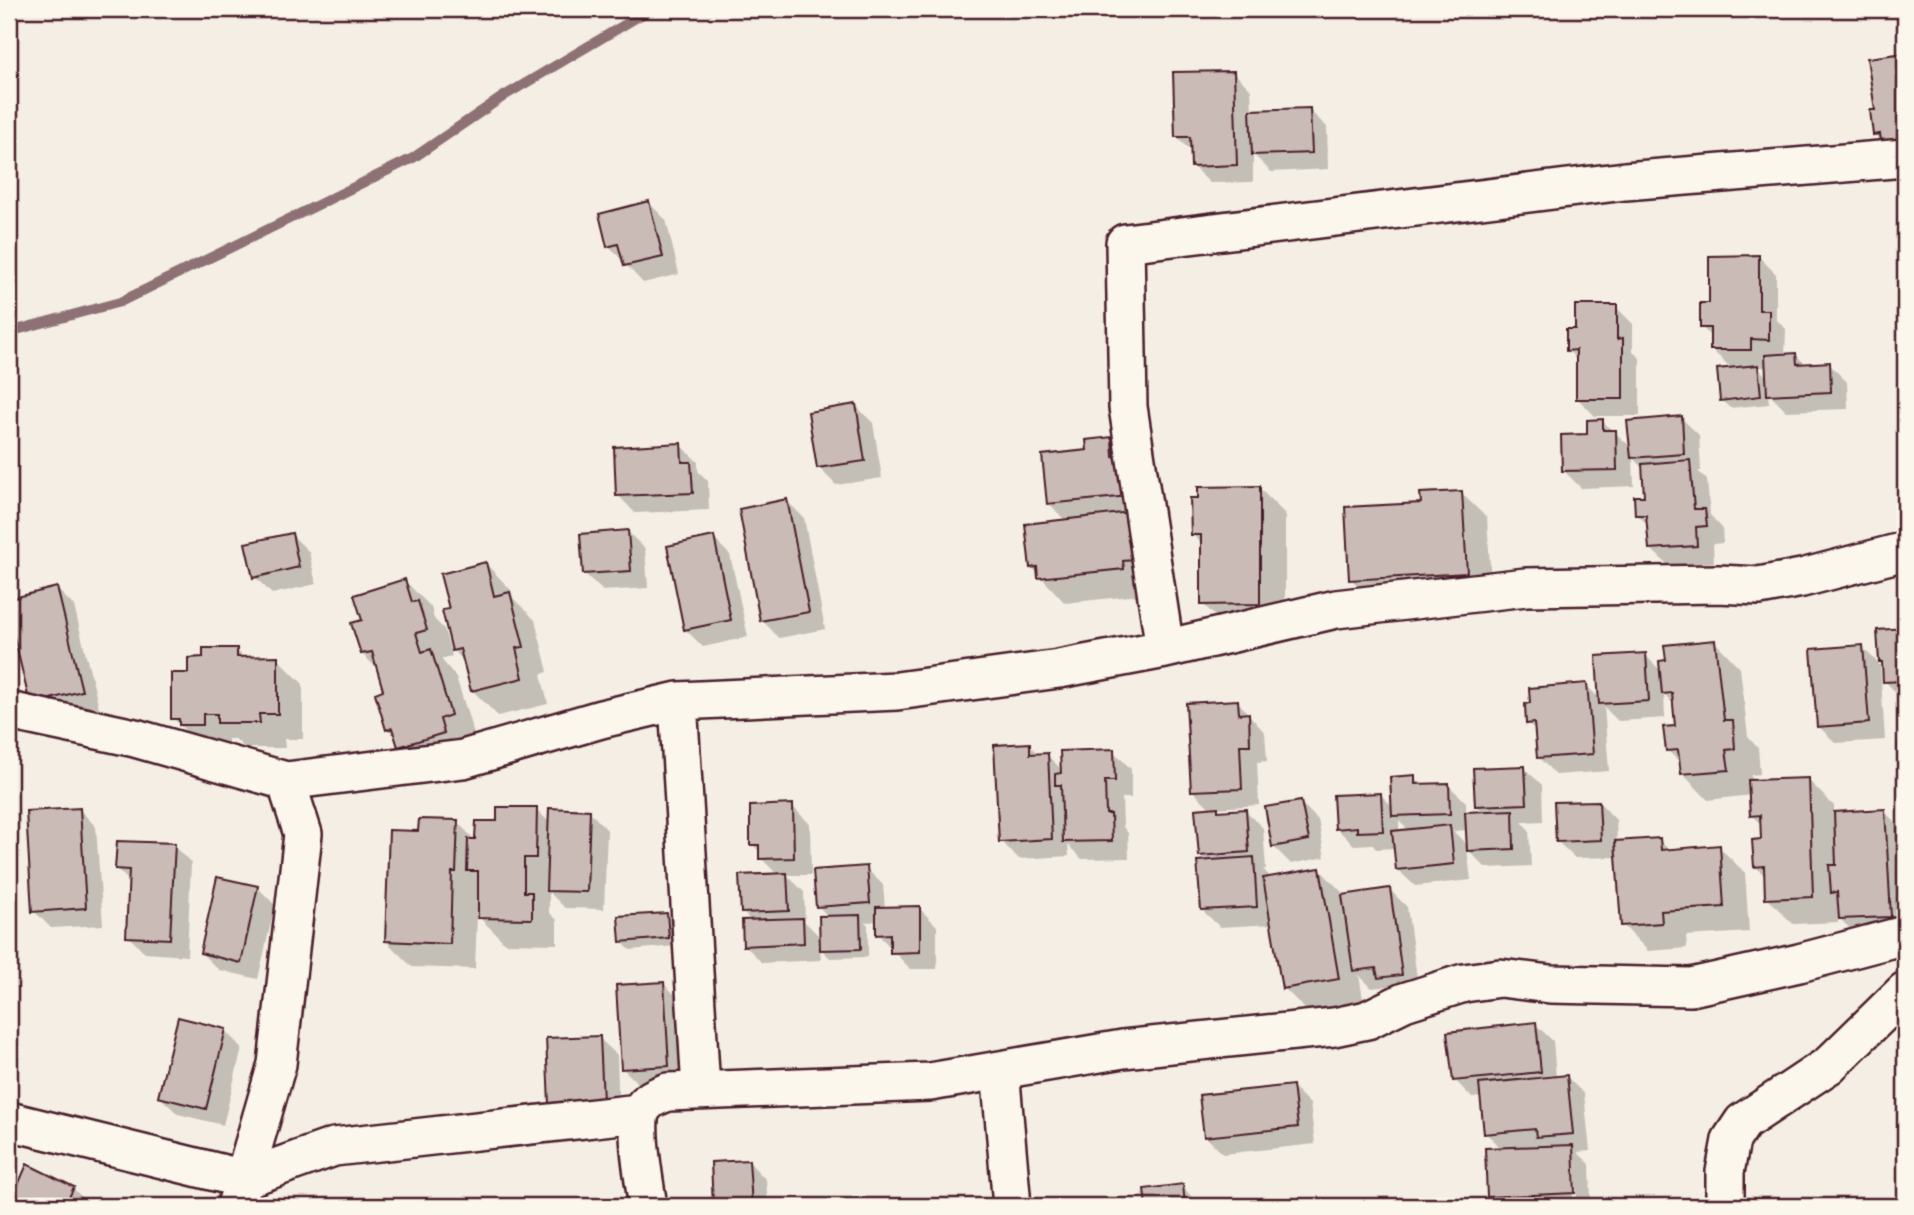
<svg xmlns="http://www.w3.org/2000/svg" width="1914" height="1215" viewBox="0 0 1914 1215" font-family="'Comic Neue',sans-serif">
  <rect width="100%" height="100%" fill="#f4eee4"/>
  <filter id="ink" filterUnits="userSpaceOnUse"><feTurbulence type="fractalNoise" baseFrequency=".0143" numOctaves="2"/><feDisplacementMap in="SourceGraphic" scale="14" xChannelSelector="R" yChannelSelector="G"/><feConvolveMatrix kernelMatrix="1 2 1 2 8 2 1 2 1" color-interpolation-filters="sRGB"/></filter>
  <g filter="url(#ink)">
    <path fill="#0003" fill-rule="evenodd" d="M1905 54V168L1875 134 1877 111 1869 60Z
      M1233 72 1251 90 1252 112 1309 110 1327 127 1328 169 1271 172 1253 154V182L1210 183 1192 166V152L1176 137Z
      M649 203 666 220 679 274 643 283 609 246Z
      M1759 257 1776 274V319L1786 329 1785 355H1796L1806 365 1829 364 1847 382 1848 409 1786 411 1768 393 1769 404 1730 408 1721 400 1732 369 1711 349V337L1702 327 1711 304ZM1757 367H1767V377Z
      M1616 307 1633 324V351L1640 358V416H1595L1578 399 1577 360 1568 350 1577 331Z
      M856 406 873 423 882 478 836 485 819 468Z
      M1681 418 1699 435 1701 471H1698L1707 480 1710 515 1722 528 1723 543 1713 544 1714 562 1668 565 1650 548 1649 526 1637 514 1646 498 1644 470 1633 458 1634 486 1581 488 1564 471 1602 421 1632 448Z
      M1111 439 1128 456 1149 594 1065 603 1032 567 1066 521 1048 503 1089 452Z
      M680 445 698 462V471L708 481 709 510 635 513 618 495Z
      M1259 488 1285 514V630H1229L1203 604V545L1192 534Z
      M1461 493 1487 518 1492 598 1377 605 1351 579Z
      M787 501 804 518 825 629 779 638 762 620Z
      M627 531 645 549 648 588 603 591 585 574Z
      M291 534 309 552 316 584 272 594 255 577Z
      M713 538 730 555 748 637 703 647 686 630Z
      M486 564 511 590 513 598 535 620 548 672 541 674 548 704 498 716 472 690 465 662 453 650 451 610Z
      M405 581 431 607 434 619 444 629 452 656 441 659 456 677 476 741 425 772 399 746 397 738 388 729 386 691 380 671 362 654 364 621Z
      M57 589 74 606 99 708 49 720 32 703 9 600Z
      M1905 630V698L1902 699 1885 681 1884 665 1880 661 1879 631Z
      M1715 642 1740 668 1748 737 1758 748 1760 774 1751 775 1752 782 1808 780 1834 806V814L1884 811 1901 828 1905 934 1858 936 1838 917V922L1793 924 1767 898 1766 877 1755 866 1762 841V825L1751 815V795L1708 800 1683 774 1682 764 1667 750 1677 727 1675 705 1664 694 1665 718 1618 721 1604 707 1609 771 1556 775 1539 758 1536 731 1528 723 1586 685 1600 699 1645 655 1661 671Z
      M1862 647 1880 665 1885 740 1836 743 1818 726Z
      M236 650 245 658H277L303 684V739H284L285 748H245L235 739H228V750L199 744 173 718 190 675 205 659Z
      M1238 702 1265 733 1267 761 1257 762 1259 805 1216 808 1221 813 1245 811 1263 828 1266 869H1263L1271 878 1320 870 1346 896 1389 889 1407 907 1419 992 1397 995 1388 986 1372 988 1359 975 1364 1005 1310 1014 1284 988 1273 924 1220 927 1202 910 1207 862 1201 855 1211 809 1193 791Z
      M1029 745 1039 755H1047L1062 770 1113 751 1131 769V798H1122L1123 827 1128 833 1129 858 1082 859 1068 845 1069 856 1019 859 1001 841Z
      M1524 768 1542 785 1543 821 1522 822 1529 830 1531 866 1486 868 1467 849 1471 880 1415 886 1397 869 1395 848 1376 849 1372 844 1354 845 1336 828 1381 795 1393 807 1414 777 1423 786 1448 785 1466 802V813H1484L1477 806ZM1399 821 1409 831 1399 832ZM1468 830V846L1453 831Z
      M1599 802 1616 820 1617 843 1659 840 1670 851 1719 847 1745 873 1749 932 1686 936 1687 948 1648 951 1623 925 1618 857 1575 858 1557 841Z
      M1301 803 1318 820 1325 857 1291 864 1273 846Z
      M792 806 810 824 811 875H787L804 892 805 922 822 939 829 917 818 906 866 868 883 885 885 909 919 908 937 926V969H910L878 934V921L865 922 868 925V957L830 958 820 948 821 960 762 963 745 945 752 921 742 912 778 875 761 858V853L752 844Z
      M79 809 96 827 103 925 51 928 34 911Z
      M536 809 550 823 590 812 607 830 604 909 565 908 549 892V912L557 920V944L505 943 477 915 475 969 412 967 386 941 420 833 457 822 477 842 499 822Z
      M174 845 191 863 187 956 145 953 128 936 130 882 117 869Z
      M218 879 258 888 275 905 258 979 219 970 201 953Z
      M667 915 675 923 676 946 630 950 621 941Z
      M664 984 681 1001 686 1082 640 1085 622 1068Z
      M1535 1024 1553 1041 1556 1078 1567 1077 1584 1094 1590 1151 1577 1152 1590 1164 1591 1206H1499L1488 1196 1502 1149 1486 1133 1482 1097 1472 1098 1455 1080ZM1572 1162H1575L1577 1202H1573Z
      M225 1031 242 1048 223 1125 178 1114 160 1097Z
      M599 1038 617 1055 619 1118 568 1120 551 1103Z
      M1293 1087 1310 1104 1315 1144 1223 1154 1205 1136Z
      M749 1162 766 1180 768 1206H715L713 1164Z
      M28 1166 73 1188 90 1206H9Z
      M1182 1186 1200 1206H1148L1146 1191Z"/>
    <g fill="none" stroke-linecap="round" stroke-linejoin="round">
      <path stroke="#8d7174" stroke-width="10" d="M9 332 120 302 413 158 504 96 651 9"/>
    </g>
    <path fill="#cabbb6" stroke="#4a1f2b" stroke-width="2" d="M1905 53V149L1883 152 1880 134 1873 135 1870 110H1875L1867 58Z
      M1234 71 1237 165 1191 167 1190 137H1175L1173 72Z
      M1310 108 1312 153 1252 155 1250 110Z
      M649 201 663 257 624 266 618 244 607 247 599 214Z
      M1759 255V310H1769V340L1751 339V350H1710V328H1700V303H1709V256Z
      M1575 305H1617V339L1623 338V399H1576V350L1566 351V329H1575Z
      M1796 353 1797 364 1830 362 1831 392 1767 395 1765 355Z
      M1758 365 1761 396 1720 401 1717 369Z
      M856 404 865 461 817 468 808 412Z
      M1682 416 1684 454 1631 458 1627 421Z
      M1603 419V430H1616L1617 470 1562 471 1561 435 1587 434V420Z
      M1112 437 1113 457 1125 456 1129 496 1047 504 1042 455 1087 450 1086 440Z
      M681 443 682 462H691L693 493 616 496 614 447Z
      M1690 460 1694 509H1705L1707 526 1696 527 1697 546 1649 549 1646 515H1635L1634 496H1644L1642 464Z
      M1260 486V604L1201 605V535H1191L1190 498H1198V487Z
      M1462 491 1467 573 1349 580 1345 507 1421 503 1420 493Z
      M787 499 809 612 760 621 739 509Z
      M1139 511 1144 559 1123 561 1124 569 1038 578 1037 567 1030 568 1025 524Z
      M628 530 631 571 583 574 580 534Z
      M292 533 299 567 253 578 245 543Z
      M714 536 731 620 684 630 667 546Z
      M486 562 494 596 510 592 524 647 516 648 523 678 471 691 460 649 452 651 442 610 449 609 440 574Z
      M405 579 412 602 418 601 427 630 416 633 422 652 431 649 451 715 440 719 444 733 398 747 392 728 386 730 375 693 383 690 372 652 361 654 351 623 362 620 354 595Z
      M57 587 82 691 30 704 9 615V599Z
      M1905 628V681L1883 682 1882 662H1879L1877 630Z
      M1715 640 1724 720H1733L1735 749 1726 750 1729 770 1681 774 1678 750 1666 751 1663 727 1675 726 1672 693 1662 694 1659 661 1666 660 1664 645Z
      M1863 645 1869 723 1817 727 1811 649Z
      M203 648H237V657L278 656V714H259L260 723H217V714H203V725H179V719H171V673H188V658L203 657Z
      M1646 653 1649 701 1599 704 1596 656Z
      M1587 683 1593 754 1537 758 1534 723 1526 724 1525 704 1530 703 1529 688Z
      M1238 700 1239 714 1249 713 1250 745H1240L1242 789 1191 791 1186 703Z
      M1030 743V754L1048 753 1052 839 999 842 994 745Z
      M1898 743H1905V774H1899Z
      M1114 749 1115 781H1105L1106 814H1111L1112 841 1063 842 1061 785H1055V774L1061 773 1060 751Z
      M1525 766 1527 804 1475 806 1473 768Z
      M1415 775V784L1449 783 1450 814 1392 816 1390 777Z
      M1809 778 1813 897 1765 899 1764 866 1754 867 1752 840 1761 839 1760 815 1750 816 1748 780Z
      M1381 793 1383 831 1357 832V827L1335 829 1333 795Z
      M1301 801 1309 840 1272 847 1265 807Z
      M1599 801 1601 840 1556 842 1554 802Z
      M793 804 794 858 759 859V845H750V806Z
      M497 807H537L536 858H524V892H532V919L478 918V871H467L468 839H475L476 821H497Z
      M1218 807V811L1246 809 1249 852 1199 856 1195 809Z
      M80 808 86 908 32 912 26 811Z
      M549 808 590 810 587 892 546 891Z
      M1885 809 1891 917 1839 919 1837 892 1831 893 1829 865H1836L1834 812Z
      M1513 810 1514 849 1467 851 1465 812Z
      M419 819 458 820 456 872H452L450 944 385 941 389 830 418 831Z
      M1450 825 1454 864 1396 870 1392 831Z
      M1660 838 1661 850 1720 845 1724 907 1661 911 1662 923 1621 926 1615 841Z
      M117 841 175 843 170 939 126 937 129 870 115 869Z
      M1254 857 1257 907 1201 910 1197 861Z
      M867 866 870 903 816 907 813 870Z
      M1320 868 1339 979 1282 989 1263 878Z
      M787 873 789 911 741 913 739 875Z
      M217 877 258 886 241 963 200 953Z
      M1390 888 1402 975 1378 978 1376 968 1353 971 1342 895Z
      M920 906V952L890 953V934L876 935V907Z
      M667 913 669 938 620 942 618 916Z
      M860 915 861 949 820 950 819 916Z
      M803 918 804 943 743 946 742 920Z
      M664 982 669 1066 621 1069 616 985Z
      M178 1017 226 1029 206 1109 158 1097Z
      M1536 1022 1541 1072 1453 1081 1447 1032Z
      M600 1036 603 1101 549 1104 546 1038Z
      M1567 1075 1573 1134 1536 1137 1535 1129 1484 1134 1479 1084Z
      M1293 1085 1298 1127 1204 1137 1199 1095Z
      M1573 1145 1575 1193 1487 1197 1485 1148Z
      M749 1160 752 1206H713L711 1162Z
      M27 1164 74 1187 65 1206H9Z
      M1183 1184 1185 1206H1146L1144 1189Z"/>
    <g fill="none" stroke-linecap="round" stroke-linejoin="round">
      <g stroke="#4a1f2b" stroke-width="42">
        <path id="street" d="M1165 649 1128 407 1125 243 1625 181 1905 158
          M678 701 701 1090
          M9 711 135 738 286 781 463 759 601 719 678 701 897 691 1059 669 1165 649 1336 609 1526 587 1718 584 1759 586 1802 578 1905 551
          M1000 1070 1012 1206
          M9 1121 244 1179 334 1147 639 1113
          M236 1206 277 1064 303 834 286 781
          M648 1206C645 1188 634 1124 641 1111 647 1099 657 1096 668 1092L930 1082 1123 1049 1334 1027 1367 1020 1404 1002 1464 983 1500 978 1550 984 1691 987 1799 963 1905 935
          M1725 1206V1172L1731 1140 1743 1122 1829 1065 1905 991"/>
      </g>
      <use href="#street" stroke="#fbf7ec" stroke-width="37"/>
    </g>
  </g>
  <rect width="1914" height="1215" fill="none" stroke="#fbf7ec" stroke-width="35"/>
  <rect x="18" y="18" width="1879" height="1180" fill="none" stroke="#4a1f2b" stroke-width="2.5" filter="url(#ink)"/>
</svg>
